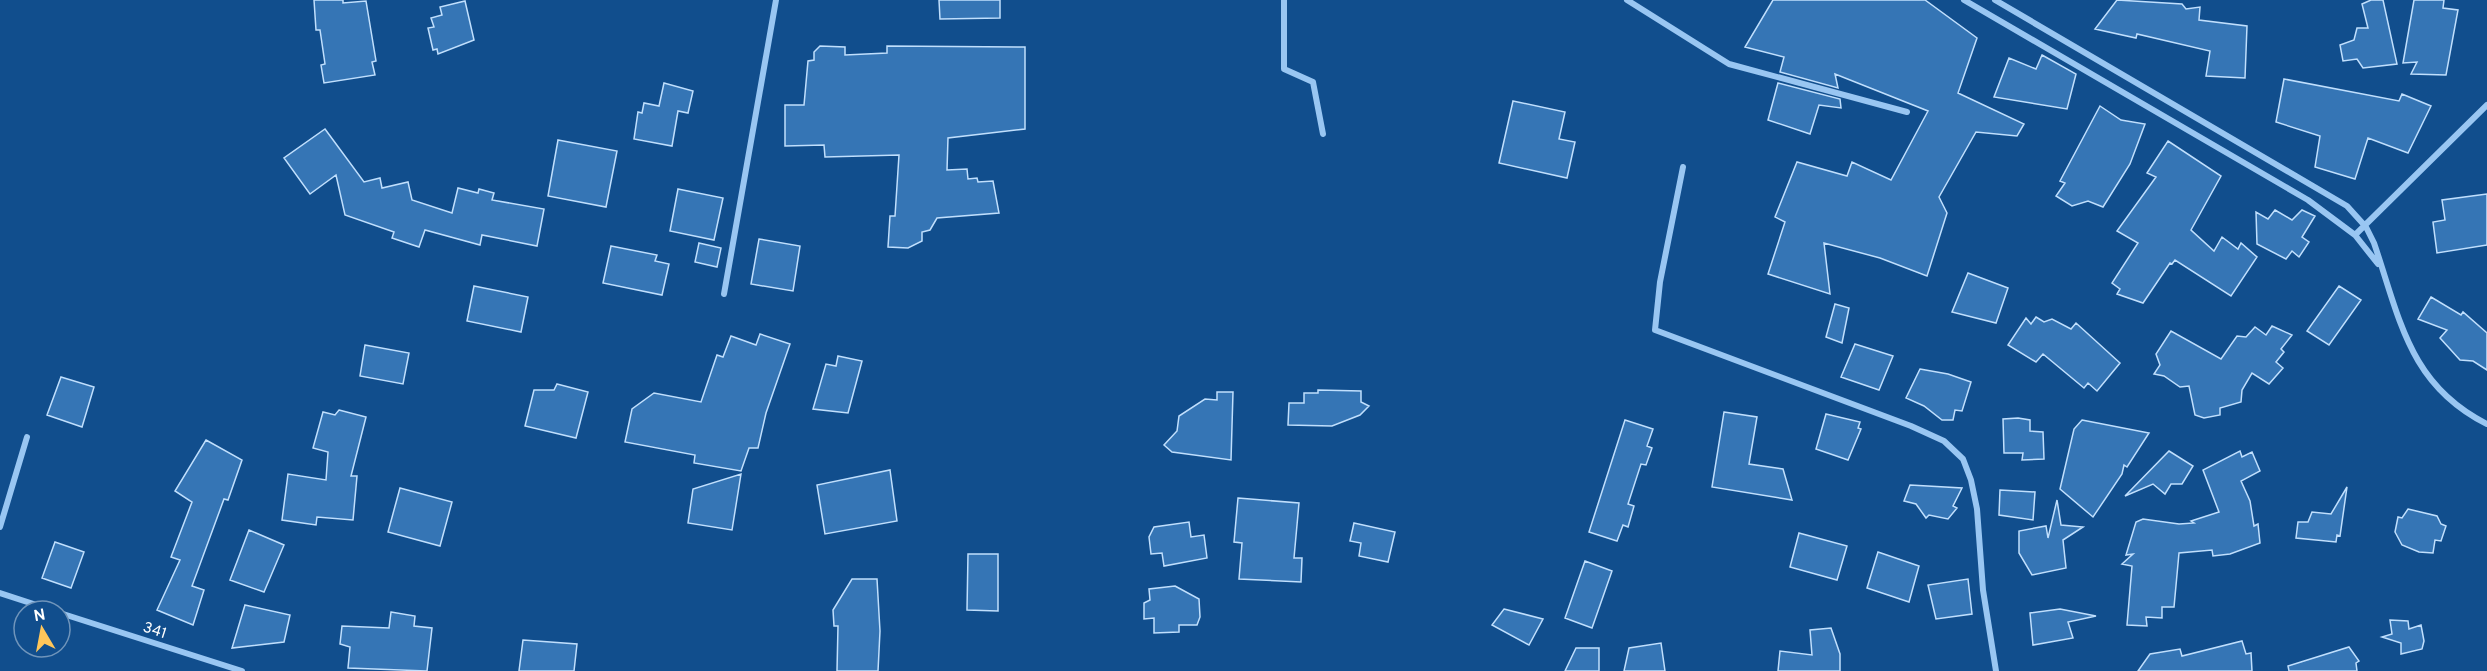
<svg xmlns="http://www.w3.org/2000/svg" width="2487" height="671" viewBox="0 0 2487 671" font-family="Overpass,sans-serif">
  <rect width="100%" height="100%" fill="#114e8d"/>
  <path fill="#3575b5" stroke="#c0dffd" stroke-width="1.5" d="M314 0H343V3L366 1 376 61 372 62 375 75 324 83 321 65 325 64 320 30H316Z
    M939 0H1000V18L940 19Z
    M1773 0H1925L1977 38 1958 93 2024 124 2017 136 1976 132 1939 197 1947 213 1927 276 1880 258 1824 243 1830 294 1768 274 1785 222 1775 217 1797 162 1847 176 1852 162 1891 180 1928 111 1835 74 1838 88 1780 72 1784 57 1745 47Z
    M2117 0 2182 4 2186 9 2200 7 2199 20 2247 26 2245 78 2206 76 2210 51 2137 34 2136 38 2095 29Z
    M2371 0H2383L2397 64 2363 68 2357 59 2343 61 2340 45 2354 40 2357 28H2368L2362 4Z
    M2414 0H2444L2443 8 2458 10 2446 75 2411 74 2417 62 2403 63Z
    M465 1 474 40 438 54 437 49 433 50 428 28 434 27 431 18 442 15 440 7Z
    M820 46 845 47V55L887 53V46L1025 47V129L948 138 947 170 967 169 968 179 977 178 978 182 993 181 999 213 937 218 930 230 922 232V241L908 248 888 247 890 216H895L899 155 825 157 824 145 785 146V105H804L808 61 814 60V52Z
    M2042 55 2076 74 2067 109 1994 97 2009 58 2036 69Z
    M2284 79 2399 101 2402 94 2431 106 2408 153 2368 138 2355 179 2315 167 2320 136 2276 122Z
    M664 83 693 91 688 113 678 111 672 146 634 139 638 112 642 113 644 103 659 106Z
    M1778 83 1840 99 1841 108 1819 105 1810 134 1768 120Z
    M1513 101 1565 112 1559 139 1575 142 1567 178 1499 163Z
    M2100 106 2121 120 2145 124 2130 164 2103 207 2088 201 2072 206 2056 196 2065 183 2060 181Z
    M325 129 364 182 380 178 382 188 408 182 412 200 452 213 458 188 478 193 479 189 494 193 492 200 544 209 537 246 482 235 480 245 425 230 419 247 392 238 394 232 345 215 336 175 310 194 284 158Z
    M558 140 617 151 606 207 548 196Z
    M2168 141 2221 176 2191 230 2214 251 2222 237 2238 249 2241 243 2257 257 2231 296 2175 260 2172 264 2170 263 2143 303 2117 294 2120 289 2112 283 2138 243 2117 231 2156 177 2147 173Z
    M678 189 723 198 714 240 670 231Z
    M2487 194V245L2437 253 2433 222 2445 220 2442 200Z
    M2275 210 2292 220 2302 210 2315 216 2302 237 2309 242 2299 257 2292 251 2286 259 2257 244 2256 212 2268 219Z
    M759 239 800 246 793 291 751 284Z
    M699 243 721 248 717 267 695 262Z
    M611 246 657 255 655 261 669 264 662 295 603 283Z
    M1968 273 2008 288 1996 323 1952 312Z
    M474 286 528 297 521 332 467 321Z
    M2339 286 2361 300 2329 345 2307 331Z
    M2431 297 2461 315 2463 312 2487 333V370L2473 361 2460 360 2440 338 2447 330 2418 319Z
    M1835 304 1849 308 1842 343 1826 337Z
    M2036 317 2044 322 2052 319 2071 329 2076 323 2120 363 2097 391 2088 383 2084 388 2043 354 2036 362 2008 345 2026 318 2031 324Z
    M2272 326 2292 335 2281 349 2284 352 2276 362 2283 368 2269 384 2252 373 2242 390 2241 402 2220 408V415L2204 418 2195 415 2189 386 2180 387 2164 376 2154 374 2160 365 2156 354 2171 331 2221 359 2237 336 2246 337 2255 327 2266 335Z
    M760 334 790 344 766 413 758 448H749L741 471 694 463 695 455 625 442 632 409 654 393 701 402 717 355 723 357 731 336 756 345Z
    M1855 344 1893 356 1879 390 1841 377Z
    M365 345 409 353 403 384 360 376Z
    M838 356 862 361 848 413 813 409 826 364 836 366Z
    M1920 369 1948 374 1971 382 1962 411 1955 410 1953 420H1942L1924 406 1906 398Z
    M61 377 94 387 82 427 47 415Z
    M557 384 588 392 576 438 525 426 534 390H554Z
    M1318 390 1361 391V402L1369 406 1360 415 1332 426 1288 425 1289 403H1304V393H1318Z
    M1217 392H1233L1231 460 1172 452 1164 445 1177 431 1179 416 1205 399 1217 400Z
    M339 410 366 417 351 476H357L353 520 317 517 316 525 282 520 288 474 326 480 328 452 313 448 323 412 335 415Z
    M1724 412 1757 417 1749 464 1783 469 1792 500 1712 487Z
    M1826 414 1860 422 1858 428 1861 429 1848 460 1816 449Z
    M2018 418 2030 420V431L2043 432 2044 459 2022 460 2023 453H2004L2003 419Z
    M1625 420 1653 429 1647 446 1652 448 1646 465 1641 464 1628 504 1634 506 1628 527 1623 525 1617 541 1589 532Z
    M2082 420 2149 433 2127 467 2124 465 2122 474 2093 517 2060 489 2074 429Z
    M206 440 242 460 228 500 224 499 192 586 204 590 193 625 157 610 180 560 171 557 192 502 175 491Z
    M2169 451 2193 466 2182 484H2171L2165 494 2153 484 2125 496Z
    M2240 451 2242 457 2252 452 2260 471 2241 481 2250 501 2254 526 2258 524 2260 543 2230 554 2213 556 2212 550 2179 553 2174 607H2162V618L2146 617 2147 626 2127 625 2132 566 2122 564 2133 554 2126 555 2136 522 2143 519 2179 524 2194 523 2191 521 2219 512 2203 470Z
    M890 470 897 521 825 534 817 485Z
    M741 474 732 530 688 523 693 489Z
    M1910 485 1962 488 1953 506 1957 508 1948 519 1929 515 1926 518 1916 504 1904 501Z
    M2347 487 2340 536 2337 535 2336 542 2296 538 2298 522H2308L2312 512 2331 514Z
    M400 488 452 502 440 546 388 532Z
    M2000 490 2035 492 2033 520 1999 515Z
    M1238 498 1299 503 1294 558H1302L1301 582 1239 579 1242 543 1234 542Z
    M2057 500 2061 525 2083 527 2063 540 2066 568 2032 575 2019 553V531L2046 526 2048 538Z
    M2408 509 2437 516 2441 524 2446 526 2441 541 2435 540 2433 553 2419 552 2402 545 2395 532 2398 517 2402 518Z
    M1189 522 1191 537 1204 535 1207 558 1164 566 1162 553 1151 554 1149 537 1154 527Z
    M1354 523 1395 532 1388 562 1359 556 1361 543 1350 541Z
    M249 530 284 545 264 592 230 580Z
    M1799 533 1847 546 1837 580 1790 567Z
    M55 542 84 552 71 588 42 578Z
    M1878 552 1919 566 1909 602 1867 588Z
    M968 554H998V611L967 610Z
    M1585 561 1612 571 1592 628 1565 618Z
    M852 579H877L880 631 878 671H837L838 626H834L833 610Z
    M1968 579 1972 614 1936 619 1928 585Z
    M1175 586 1199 599 1200 617 1197 625H1179V632L1154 633V618L1144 619V603L1150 600 1149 589Z
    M245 605 290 615 284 642 232 648Z
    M1504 609 1543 619 1529 645 1492 625Z
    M2060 609 2096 616 2068 622 2073 638 2033 645 2030 613Z
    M391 612 415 616 414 626 432 628 427 671 348 668 350 647 340 644 342 626 389 628Z
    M2390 620 2408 621 2409 629 2421 625 2424 641 2422 649 2401 654V643L2382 637 2392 634Z
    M1831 628 1840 654V671H1778L1780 651 1812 655 1810 630Z
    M523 640 577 644 574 671H519Z
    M2242 641 2246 654 2251 653 2252 671H2138L2150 654 2180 649 2182 656Z
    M1661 643 1665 671H1624L1629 648Z
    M2349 647 2359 661 2356 663 2357 671H2289L2288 666Z
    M1576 648H1599V671H1565Z"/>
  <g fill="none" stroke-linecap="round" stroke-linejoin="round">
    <path stroke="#99c6f2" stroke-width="6" d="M1284 0V69L1313 82 1323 134
      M1627 0 1729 64 1907 112
      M1964 0 2308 200 2355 235 2378 264
      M1995 0 2347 206 2366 227 2374 243C2400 319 2409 385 2487 424
      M1683 167 1660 282 1655 330 1911 426 1944 441 1963 459 1971 480 1977 509 1983 590 1996 671
      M2355 235 2487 105
      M724 294 776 0
      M0 527 27 437
      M0 593 55 611
      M60 613 242 671"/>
  </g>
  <g text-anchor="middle" stroke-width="4.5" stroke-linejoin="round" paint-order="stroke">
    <g font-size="15" fill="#fff" stroke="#114e8d">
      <text transform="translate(155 630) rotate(18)" y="5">341</text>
    </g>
  </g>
  <g transform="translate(42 629) rotate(350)"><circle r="28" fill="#114e8d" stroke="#7095bb" stroke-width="1.5"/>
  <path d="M0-4.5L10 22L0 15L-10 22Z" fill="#ffc65a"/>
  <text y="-9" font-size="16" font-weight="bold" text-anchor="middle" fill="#ffffff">N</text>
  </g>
</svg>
